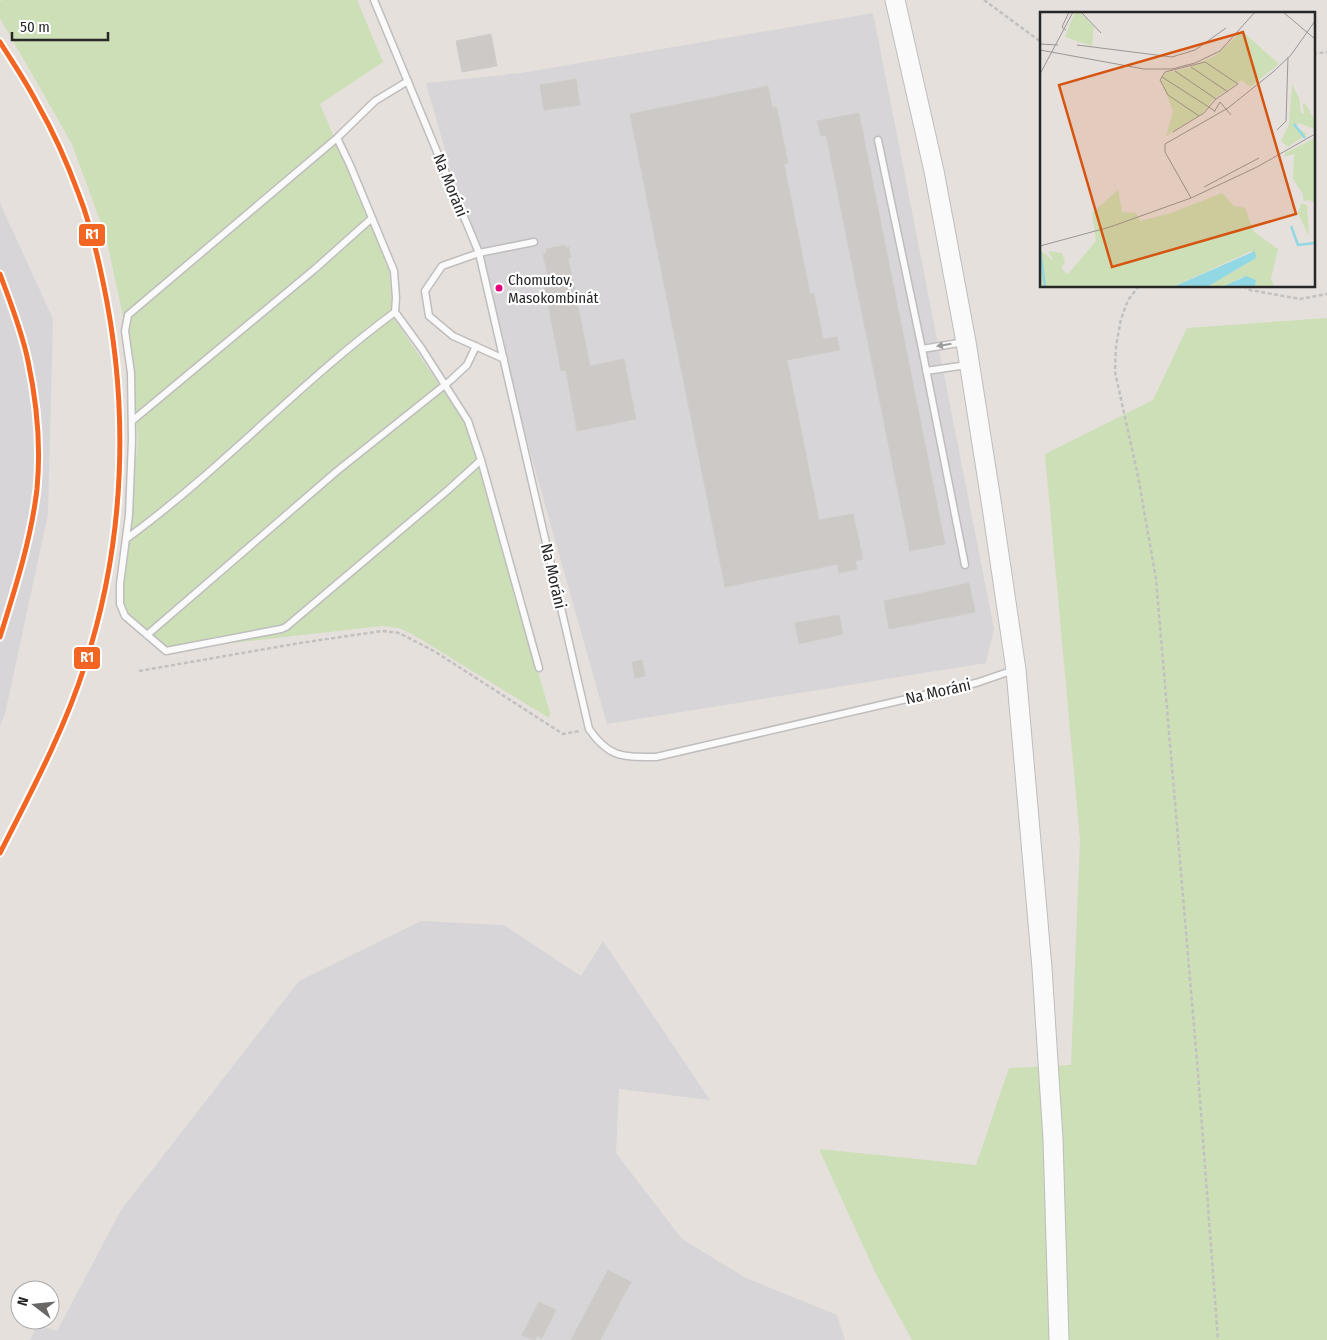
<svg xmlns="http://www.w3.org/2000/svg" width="1327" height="1340" viewBox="0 0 1327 1340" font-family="'Fira Sans Condensed',sans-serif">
  <rect width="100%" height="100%" fill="#e5e0dc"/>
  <path fill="#d8d5d8" d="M873 13 994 629 986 663 607 724 426 83 521 73Z
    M0 203 53 319 48 514 5 714 0 725Z
    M421 921 504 925 581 976 603 941 710 1100 619 1089 616 1153 682 1239 746 1278 837 1315 845 1340H30L37 1325 57 1331 121 1210 299 981Z"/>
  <path fill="#ccdfb6" d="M3 0H357L383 62 320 104 389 270 393 317 466 424 550 713 549 718 412 634 399 628 382 626 169 650 137 630 122 604 138 439 129 344 106 237 72 144 0 18V1Z
    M1327 318V1340H912L876 1274 819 1149 976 1165 1009 1068 1071 1065 1080 839 1045 454 1153 400 1187 328Z"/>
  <path fill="#ccc9c6" stroke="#d0ccc8" d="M491 34 497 66 462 72 456 41Z
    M576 79 580 105 544 110 540 85Z
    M768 86 772 107 777 108 788 163 784 164 810 294 814 293 823 339 837 337 840 350 787 360 819 520 853 514 863 559 855 561 857 569 839 573 838 564 725 587 630 114Z
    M859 113 945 544 910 551 826 135 821 136 817 121Z
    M566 245V248L569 247 571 257 568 258 590 366 624 359 636 419 577 431 566 370 561 371 543 278 548 277 543 254 546 253V249Z
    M969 583 975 612 889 629 884 601Z
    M839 615 843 634 799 644 795 623Z
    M642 660 645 676 635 678 632 662Z
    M608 1270 631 1282 600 1340H571Z
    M539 1302 556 1310 542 1338 537 1336 535 1340H533L522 1335Z"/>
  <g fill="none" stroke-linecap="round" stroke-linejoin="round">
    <g stroke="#bfbdbd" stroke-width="9">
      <path id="lane" d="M374 0 479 253 589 729C609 758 622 757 656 757L976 683 1014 670
        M337 138 375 101 408 81
        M878 140 922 349 965 565
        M922 349 965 342
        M504 359 453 336 429 316 425 291 442 266 479 253 534 242
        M926 371 967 365
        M132 421 316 268 372 218
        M481 460 448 490 286 627 281 629 166 651 125 616 120 604V584L129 515 132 440 131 373 125 331 128 315 337 138 350 165 394 271 396 298 395 312 422 349 468 421 481 460 539 668
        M126 539C221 470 300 382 395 312
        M147 635 337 471 451 380 467 365 476 346"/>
    </g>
    <g stroke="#bfbdbd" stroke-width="21">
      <path id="secondary" d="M895 0 934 171 966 342 992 507 1016 670 1042 968 1053 1139 1059 1340"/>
    </g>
    <path stroke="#c2c1c0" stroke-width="2.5" stroke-dasharray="4 2.5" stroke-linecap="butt" d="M984 0 1041 42
      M1313 54 1327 52
      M1139 286 1128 300 1121 319 1116 346 1115 372 1138 476 1156 579 1198 1073 1218 1340
      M1243 286 1250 290 1300 299 1327 294
      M139 671 300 643 382 631 399 633 434 651 563 734 580 731"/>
    <use href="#lane" stroke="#fbfafa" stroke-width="6"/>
    <use href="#secondary" stroke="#fbfafa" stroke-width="19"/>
    <g stroke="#fff" stroke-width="9">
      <path id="rail-1" d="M0 42C13 63 27 83 38 105 54 133 68 165 79 195 90 223 97 253 103 282 130 409 125 542 85 665 64 731 31 792 0 853
        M0 274C10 302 22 331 28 361 37 403 41 447 37 489 31 540 15 589 0 637"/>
    </g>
    <use href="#rail-1" stroke="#f26522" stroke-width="5"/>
  </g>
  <defs><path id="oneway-solid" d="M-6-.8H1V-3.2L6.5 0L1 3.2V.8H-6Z" transform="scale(1.25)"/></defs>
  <use fill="#9c9b9b" href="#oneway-solid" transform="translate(944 345) rotate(171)"/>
  <circle fill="#e5007d" stroke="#fff" stroke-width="2" cx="499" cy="288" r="4.5"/>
  <g text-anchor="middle" stroke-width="4.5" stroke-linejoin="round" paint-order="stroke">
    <g font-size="15" fill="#272727" stroke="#fff" text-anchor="start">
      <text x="508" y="285">Chomutov,<tspan x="508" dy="18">Masokombinát</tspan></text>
    </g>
    <g font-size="16" fill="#272727" stroke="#fff">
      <text transform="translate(451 185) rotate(68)" y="6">Na Moráni</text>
      <text transform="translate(554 576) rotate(77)" y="6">Na Moráni</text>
      <text transform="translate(938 691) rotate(-13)" y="6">Na Moráni</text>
    </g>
  </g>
  <g transform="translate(1040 12)">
    <rect width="275" height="275" fill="#e5e0dc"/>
    <path d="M35 0H40L54 15 52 34 25 25ZM202 19 239 52 210 75 202 68 175 86 163 101 126 124 133 99 121 69 125 61 148 56 175 44ZM252 72 259 86 261 101 264 102 263 92 265 91 275 109V117L259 111 254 114 267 122 248 135 241 129 249 112ZM275 126V191L270 188 263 189V182L253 167 254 142 244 145 245 141ZM78 178 82 200 96 201 100 209 131 201 182 181 194 194 205 196 214 220 238 237 231 267 234 275H215L216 268 202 265 183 275H167L216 246 211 239 133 275H0V238L14 249 8 239 22 241 25 250 21 256 27 262 29 261 56 229 52 201ZM261 191 267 193 269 224 258 201Z" fill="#ccdfb6"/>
    <path d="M215 239 216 246 167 275H133ZM206 264 216 268 215 275H182Z" fill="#92d8e4"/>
    <path fill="none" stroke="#92d8e4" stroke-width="2.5" d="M254 112 265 126M251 214 258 233 275 231M0 238 5 275"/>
    <path fill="none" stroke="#999694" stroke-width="1" d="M41 0 61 21M243 0 275 27M26 18 22 15 29 0M0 32 18 33M37 33 132 45 155 38 186 16M0 38 104 57H132L155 51 180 39 215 0M151 55 188 80M135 59 176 87M0 62 33 0M122 65 175 99M174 100 180 90 191 103M237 118 246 109 248 45M133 120 159 104 164 101 176 87 198 72 165 50 125 60 120 68 128 83 159 104M164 175 219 146M151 186 125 140V132L188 96 233 60 251 43 275 9M0 234 70 215 151 186 217 155 275 122"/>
    <path fill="#d5540f" fill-opacity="0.15" stroke="#d5540f" stroke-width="2.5" d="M203 20 256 202 72 255 19 73Z"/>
    <rect width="275" height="275" fill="none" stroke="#272727" stroke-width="2.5"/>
  </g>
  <g stroke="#fff" stroke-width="2">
    <rect x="78" y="223" width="28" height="24" rx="5" fill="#f26522"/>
    <rect x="73" y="646" width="28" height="24" rx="5" fill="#f26522"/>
  </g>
  <g font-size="14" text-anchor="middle" font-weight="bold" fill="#fff">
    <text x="92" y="239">R1</text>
    <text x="87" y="662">R1</text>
  </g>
  <g transform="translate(35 1305) rotate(286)"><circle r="24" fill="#ffffff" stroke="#a9a9a9"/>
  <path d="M0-4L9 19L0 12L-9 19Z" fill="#6a6866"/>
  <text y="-8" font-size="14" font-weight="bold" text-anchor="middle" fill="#272727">N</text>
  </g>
  <path d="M12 32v8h96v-8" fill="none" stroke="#272727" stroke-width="2.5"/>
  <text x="20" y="32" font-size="15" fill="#272727" stroke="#ffffff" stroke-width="4" paint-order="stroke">50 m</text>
</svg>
